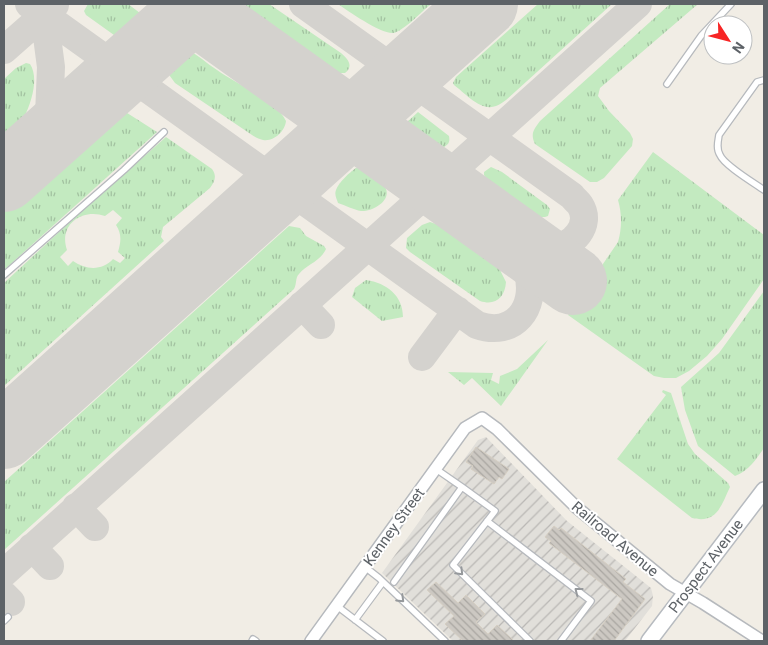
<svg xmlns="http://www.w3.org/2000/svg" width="768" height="645" viewBox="0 0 768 645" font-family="Roboto,sans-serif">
  <defs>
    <pattern id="industrial-furrows" width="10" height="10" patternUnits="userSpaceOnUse" patternTransform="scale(1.25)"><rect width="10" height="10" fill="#e1dfda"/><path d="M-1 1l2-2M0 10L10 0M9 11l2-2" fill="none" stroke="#bab8b5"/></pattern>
    <pattern id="grass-tufts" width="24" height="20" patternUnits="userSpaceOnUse" patternTransform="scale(1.25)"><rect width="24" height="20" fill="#c3eac0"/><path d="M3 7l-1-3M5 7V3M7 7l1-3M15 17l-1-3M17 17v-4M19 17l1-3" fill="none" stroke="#a2c1a0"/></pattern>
    <pattern id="building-back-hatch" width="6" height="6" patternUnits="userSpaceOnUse" patternTransform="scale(1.25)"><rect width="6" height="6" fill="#ccc8c2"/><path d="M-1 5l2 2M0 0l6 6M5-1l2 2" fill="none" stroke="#a9a6a1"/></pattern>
  </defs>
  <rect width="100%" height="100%" fill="#f1ede5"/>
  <path fill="url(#industrial-furrows)" d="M486 437 567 521 651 588 653 596 652 606 625 641H453L382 573 478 440Z"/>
  <path fill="url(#grass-tufts)" fill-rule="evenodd" d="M88 4H128L144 16V20C137 29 126 38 114 35L86 15 84 11Z
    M241 4H269L341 53C348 59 354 66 345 73H339L250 13 243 7Z
    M338 4H431C422 11 404 31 393 33 381 34 348 11 338 4Z
    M538 4H612L506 100C503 102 499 105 496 106 481 112 465 93 454 85L453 83 456 77Z
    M670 4H698L600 88 598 96 609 111 630 133 633 139 632 146 604 178 597 182H590L535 144C530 134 534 129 540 121Z
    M187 50C199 55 206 63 217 70 236 84 276 100 286 121 285 131 274 142 263 140 259 139 255 137 252 135L175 83 167 72C168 62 177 53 187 50Z
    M26 63 30 64C44 85 20 132 4 147V79L16 68Z
    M124 111 157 132 4 270V209L109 116Z
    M418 112 449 136C450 142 449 144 444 147L438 146 405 124Z
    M166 137 212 169C217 176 215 181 210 188L163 227 161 237 164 241 4 386V283L72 220H74L73 219ZM113 210 122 218 116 225C122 234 121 242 118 252L125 258 120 263 113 259C102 271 86 270 73 261L68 266 60 257 67 250C58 224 83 208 105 216Z
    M653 152 764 235V279L722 339 707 356 689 371 676 378H664L654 376 568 315 618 242C622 228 622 214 618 200Z
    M491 167 502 172 547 205 550 209 548 216 545 217H539L488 181 484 175V172Z
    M356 168H360C368 173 380 179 385 187 393 200 372 212 361 211 354 210 345 205 338 203 337 199 334 195 336 190 338 183 350 172 356 168Z
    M430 222 442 226 490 261 499 268 506 282C505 298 495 306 480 301L410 252 406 248 407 238 422 225Z
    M289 226 300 228 306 236 324 246 326 249C320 262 307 264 299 274 295 278 297 284 294 289L4 550V482Z
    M366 280C387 283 403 296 403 317L382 321 352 297 355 288Z
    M764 291V448C756 459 749 471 735 476L698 446 685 410 681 387 719 353Z
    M548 340 501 406 472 378 464 385 448 372 493 373 491 380 499 384 500 376 517 369Z
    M663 390 671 393 688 444 695 454 728 483 730 487C721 506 717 524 692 518L617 459 666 395 662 392Z"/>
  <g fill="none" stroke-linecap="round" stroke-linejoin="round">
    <path stroke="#d4d2ce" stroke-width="28" d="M29 4 477 325C514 338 537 308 528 273 525 260 518 249 512 237
      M303 4 572 196C574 199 578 202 580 205 593 225 572 247 553 248 539 249 524 243 512 237
      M44 14 51 67 48 139
      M4 50 55 5
      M302 305 321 325
      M422 357 457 310
      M76 507 95 527
      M32 547 50 566
      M4 573 638 4
      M4 595 11 602"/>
    <path stroke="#d4d2ce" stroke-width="68" d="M186 4 573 281
      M4 178 199 4
      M4 435 484 4"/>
  </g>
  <path fill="url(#building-back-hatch)" stroke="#d6cfc3" d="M476 447 509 469 502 479 499 477 494 484 471 469 473 466 466 462Z
    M554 526 559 530 561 528 626 579 623 582 645 599 614 641H590L622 599 549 543 551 541 545 537Z
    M436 582 458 603 466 595 485 614 476 622 488 634 497 625 514 641H463L445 624 454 616 427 590Z"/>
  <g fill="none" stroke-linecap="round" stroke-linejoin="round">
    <g stroke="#b6b9bd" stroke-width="8">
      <path id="service" d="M764 80 757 82 719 135C718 141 716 149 720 155 724 165 754 183 764 190
        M667 84 701 36 731 4
        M4 275 124 170 164 132
        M462 487 495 511 453 565 530 641
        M487 521 591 601 561 641
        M365 567 379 578 445 641
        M394 582 462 487 436 469
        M337 606 383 641
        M355 620 383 582
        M4 621 8 617
        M252 641 253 639 256 641"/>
    </g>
    <g stroke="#b6b9bd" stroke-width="14">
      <path id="minor" d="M311 641 465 428 482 418 497 429 576 507 670 584 703 603 762 641"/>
    </g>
    <g stroke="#b7bbc0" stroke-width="18">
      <path id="secondary" d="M649 641 764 490"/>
    </g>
    <use href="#service" stroke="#fff" stroke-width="5.5"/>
    <use href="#minor" stroke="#fff" stroke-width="11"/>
    <use href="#secondary" stroke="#fff" stroke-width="15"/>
  </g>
  <defs><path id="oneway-chevron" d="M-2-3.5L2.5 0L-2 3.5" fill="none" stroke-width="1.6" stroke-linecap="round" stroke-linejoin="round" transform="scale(1.25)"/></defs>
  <g stroke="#96999c">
    <use href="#oneway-chevron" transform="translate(460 572) rotate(45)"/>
    <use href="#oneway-chevron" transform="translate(578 591) rotate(-142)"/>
    <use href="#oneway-chevron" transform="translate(401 599) rotate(44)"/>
  </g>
  <g text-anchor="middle" stroke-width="4" stroke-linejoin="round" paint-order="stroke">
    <g font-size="15" fill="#5d6267" stroke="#fff">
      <text transform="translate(394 527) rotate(-54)" y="5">Kenney Street</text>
      <text transform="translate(615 539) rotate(40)" y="5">Railroad Avenue</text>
      <text transform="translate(706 566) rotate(-53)" y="5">Prospect Avenue</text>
    </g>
  </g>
  <rect width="768" height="645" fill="none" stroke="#5d6267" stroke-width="10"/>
  <g transform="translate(728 40) rotate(126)"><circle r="24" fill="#ffffff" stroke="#bec0c2"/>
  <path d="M0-4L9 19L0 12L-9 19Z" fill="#f72525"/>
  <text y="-8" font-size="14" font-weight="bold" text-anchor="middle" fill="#5d6267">N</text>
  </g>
</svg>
